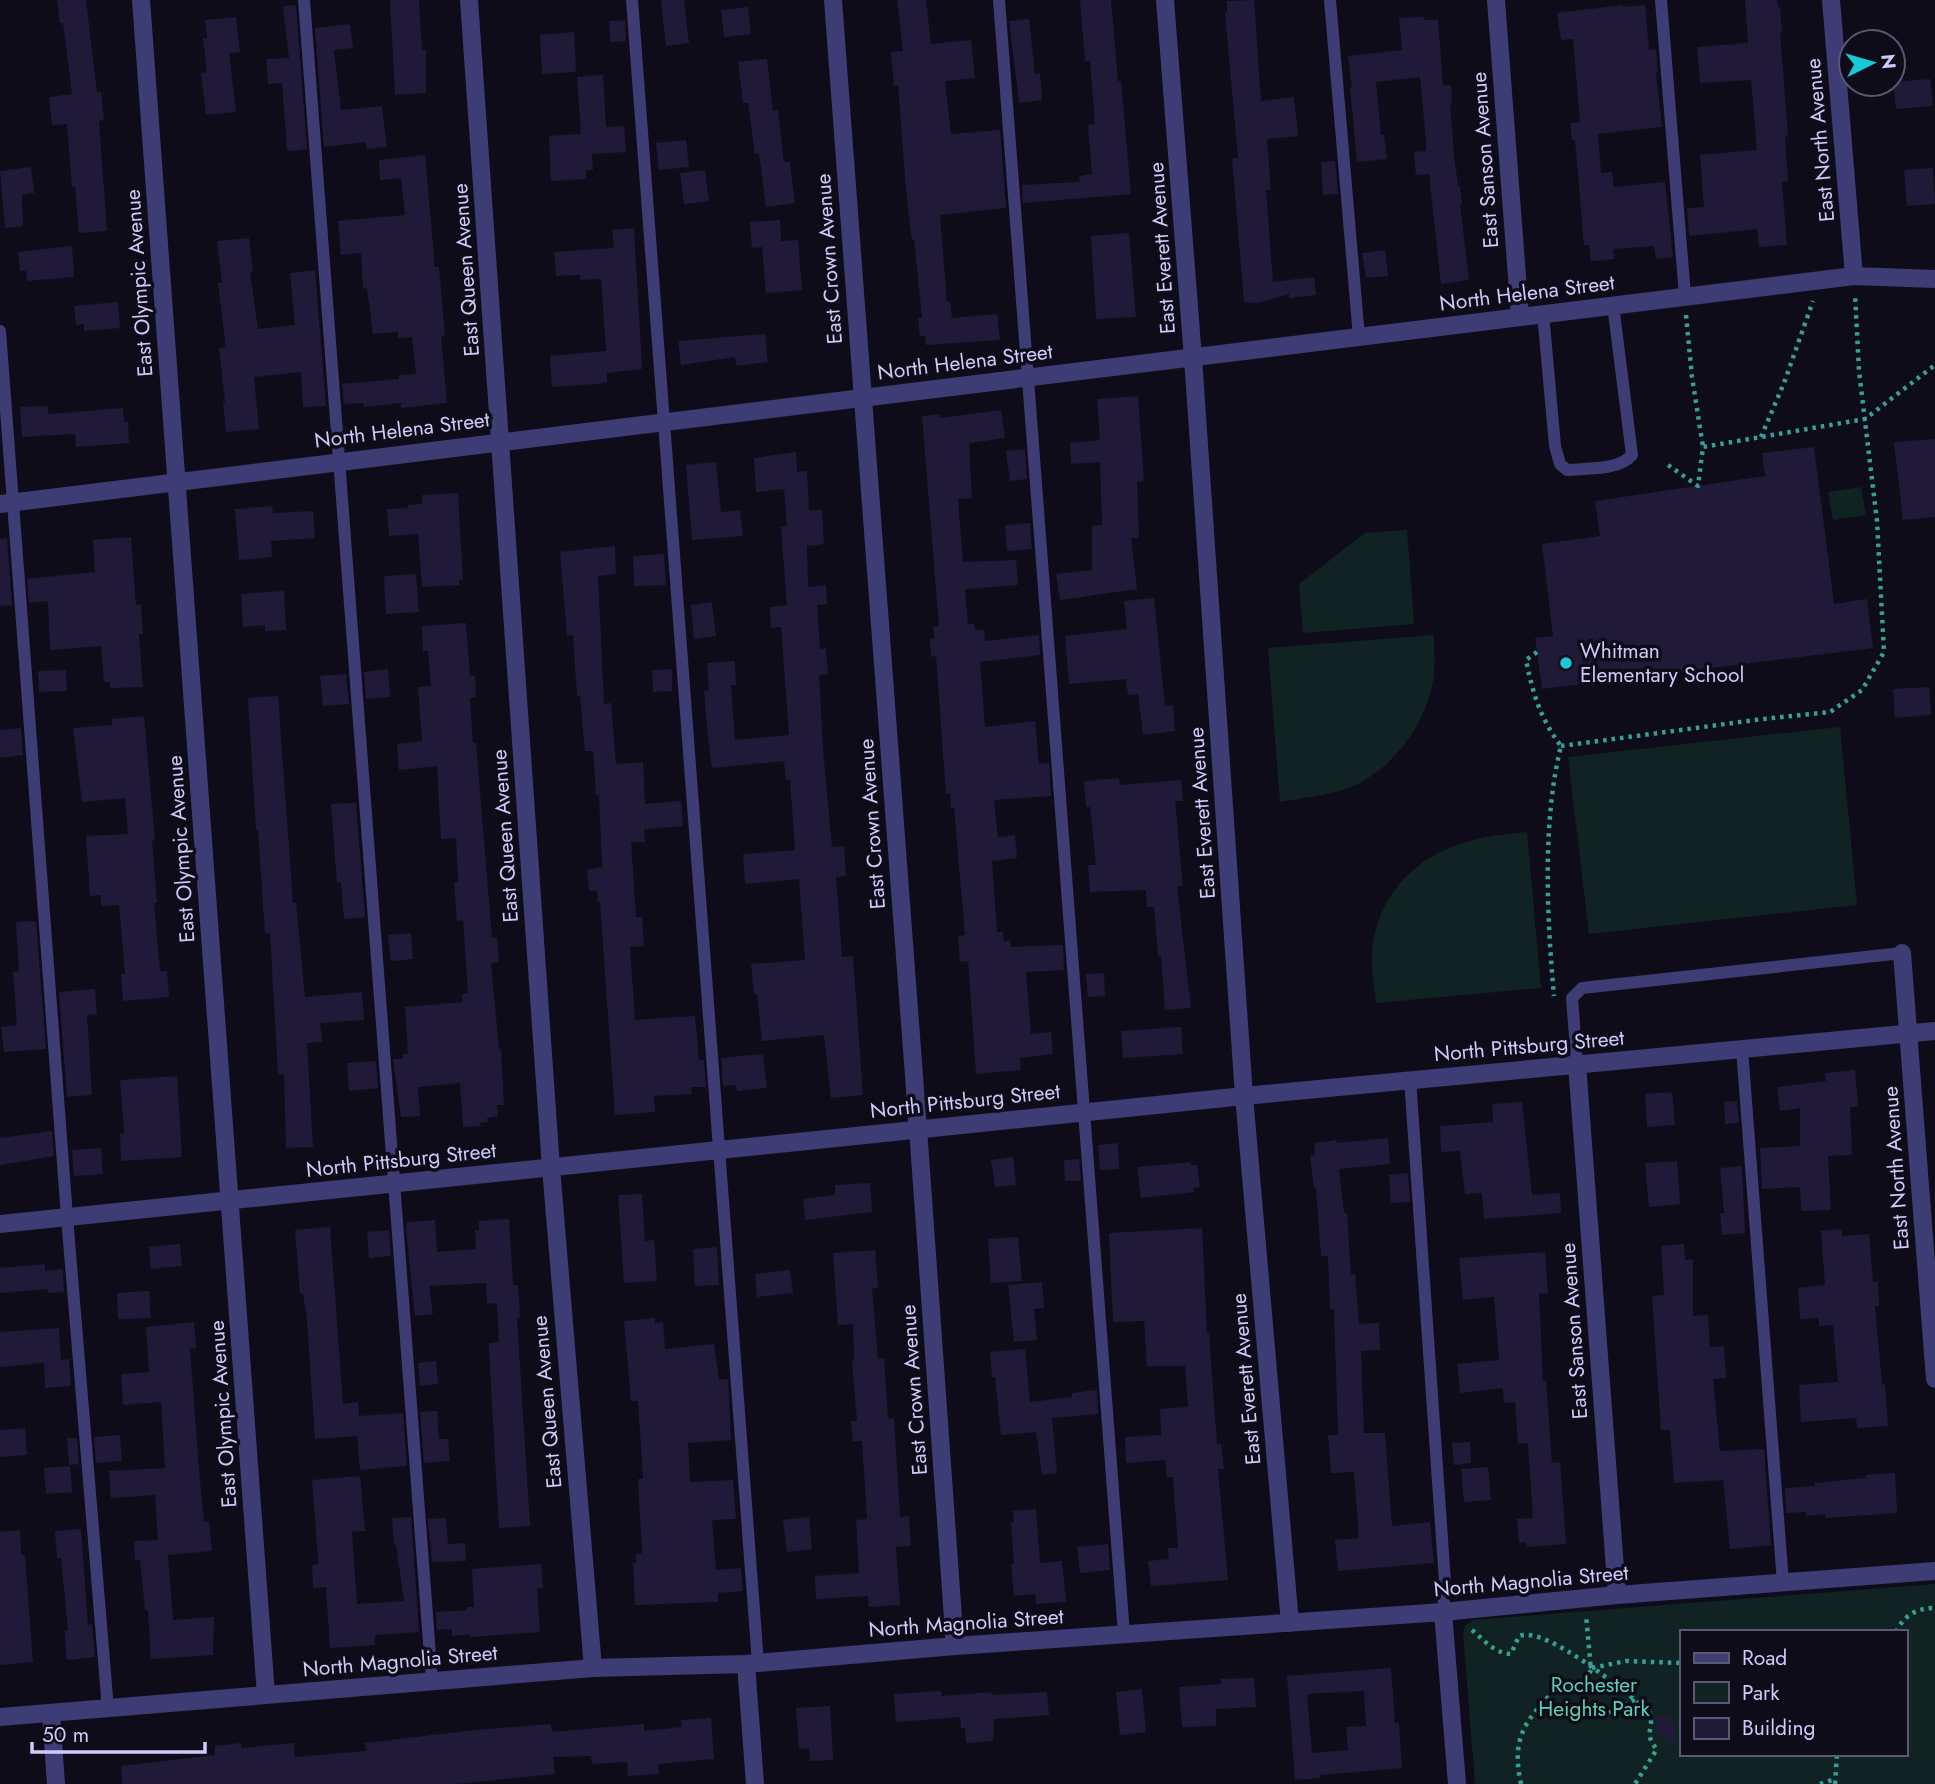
<svg xmlns="http://www.w3.org/2000/svg" width="1935" height="1784" viewBox="0 0 1935 1784" font-family="Jost,sans-serif">
  <rect width="100%" height="100%" fill="#0e0c19"/>
  <path fill="#102322" fill-rule="evenodd" d="M1861 487 1866 515 1833 520 1828 492Z
    M1407 530 1414 624 1303 633 1299 584 1365 533Z
    M1434 635C1434 648 1435 661 1434 673 1430 721 1390 775 1343 790 1322 796 1301 798 1280 802L1268 648Z
    M1840 727 1857 905 1589 934 1568 757Z
    M1527 832 1541 988 1376 1003C1375 987 1371 969 1372 954 1377 892 1419 852 1478 839 1494 835 1511 834 1527 832Z
    M1935 1584V1784H1475L1463 1632 1466 1625 1473 1620ZM1681 1632H1905V1754H1681Z"/>
  <path fill="#201a38" fill-rule="evenodd" d="M57 0H86L97 92H101L104 120 99 121 107 231 79 233 75 187H72L67 124 52 125 49 97 72 94 63 23H60Z
    M390 0H419L422 50H426V93L395 95Z
    M661 0H684L689 43 666 46Z
    M897 0H926L931 44 971 40 975 78 945 81 951 134 1000 130 1006 208 940 215 947 302 950 301 952 318 997 314 1000 340 926 345 925 336H920L918 318H922L914 239 912 240 906 190 898 85 894 86 891 52 903 51Z
    M1080 0H1111L1118 81H1121L1131 194 1023 203 1022 185 1080 182 1079 176 1092 174 1088 125 1095 124 1090 61H1085Z
    M1254 0 1261 101 1294 97 1298 136 1267 139 1271 190H1266L1273 282 1314 277 1316 295 1289 298V294L1258 303 1244 302 1232 158H1238L1225 13H1227V1Z
    M1745 0H1777L1778 7H1780L1782 32H1780L1788 136 1785 137 1788 181 1782 182 1787 245 1759 247 1757 229 1689 236 1687 208 1704 207 1700 155 1757 150 1751 80 1700 83 1697 47 1748 43Z
    M296 5 307 149 293 151 287 150 282 83 268 84 266 59 289 58 283 6Z
    M1623 5V7L1645 5 1649 50 1656 49 1658 72 1656 73 1662 127 1598 134 1601 173 1612 172 1614 187 1665 182 1673 257 1656 259 1654 246 1613 249 1614 259 1591 261 1589 245H1584L1575 140H1572L1570 123 1580 122 1573 39 1561 40 1557 13Z
    M748 7 751 34 724 37 721 10Z
    M236 17 240 52 229 53 236 112 206 115 201 73 207 72 203 38H207L205 20Z
    M1424 17 1425 20H1438L1443 86 1451 85 1452 103H1450L1454 154 1458 186H1460L1462 205H1460L1469 280 1441 284 1429 174 1416 175 1414 152 1426 151V140L1420 77 1376 82 1381 135H1384L1387 159 1357 162 1350 88 1352 87 1348 56 1402 50 1399 18Z
    M1029 19 1035 74 1040 73 1042 100 1019 103 1009 21Z
    M625 20 626 41 610 42 609 21Z
    M350 24 353 48 334 50 341 110 382 106 387 147 367 149 366 142 324 147 315 28Z
    M574 32 576 72 542 74 540 35Z
    M767 59 773 111 778 110 784 162H790L795 203 766 207 759 153 755 154 748 103H743L738 62Z
    M603 75 606 127 624 126 626 152 592 154 593 170H586V179L551 181 549 136 581 134 577 77Z
    M1930 79 1933 106 1896 109 1893 82Z
    M686 140 689 167 659 170 656 143Z
    M425 155 435 267H439L445 335 441 336 447 403 401 408V403L364 407 363 403 344 404 342 384 399 379V375L416 374 412 337 398 338V332L373 334 367 288 363 289 361 253 341 255 338 221 405 215 401 178 380 180 379 160Z
    M1335 161 1338 194 1323 195 1321 162Z
    M31 167 34 193 22 195 23 226 5 228 0 171Z
    M1933 168 1935 204 1907 206 1904 170Z
    M705 170 709 201 684 204 680 173Z
    M780 220 781 241 798 240 802 290 766 293 762 247 752 248 750 222Z
    M634 228 642 369 607 373V382L596 384 552 387 550 356 606 351 601 279 580 280V275L556 276 554 252 614 248 612 230Z
    M1129 233 1136 317 1096 319 1091 236Z
    M249 238 253 271 250 272 258 329 295 325 290 273 315 270 326 406 303 407 301 372 254 377 259 429 226 432 223 402H225L219 348 226 347 218 283H222L217 241Z
    M72 246 74 277 27 281 26 271H20L18 252Z
    M1385 250 1388 276 1366 278 1362 253Z
    M118 302 120 328 84 331V324L76 325 74 306Z
    M765 334 768 362 736 366 735 357 681 365 678 341Z
    M1138 396 1144 481 1137 482 1139 538H1131L1137 589 1060 600 1056 574 1092 570V526L1102 525 1100 462 1071 464 1070 443 1100 440 1097 399Z
    M48 406V414L123 408 124 422H128L129 443 76 447 75 434 22 437 20 407Z
    M1001 410 1005 438 969 443 972 498 958 499 963 562 1016 560 1018 585 965 589 968 624H974L975 630H984L985 641 1039 635 1040 655 980 662 985 727 1035 721 1039 764 1049 763 1051 796 994 800 998 837 1015 835 1017 858 992 861 997 932H1003L1004 941 1010 940 1011 947 1063 945 1064 970 1026 972 1031 1034 1051 1032 1053 1054 1020 1058 1021 1070 976 1074 968 961 960 962 958 936 965 935 954 807 951 808 950 793 946 794 936 656 931 657 930 639 934 638 933 627 939 626 922 416 939 414 940 418Z
    M1935 439V517L1903 520 1894 442Z
    M1814 447 1834 604 1867 599 1873 648 1542 689 1535 638 1553 636 1542 544 1600 536 1595 501 1765 476 1762 453Z
    M1025 449 1027 479 1010 481 1006 451Z
    M796 452 797 472 807 471 809 510H822L824 544 807 546 808 587 826 585 827 604 817 605 820 649 826 648 828 674 819 675 823 749 832 847 844 846 846 876 836 877 842 957 853 956 863 1095 831 1098 824 1035 762 1041 757 994H754L751 964 805 960 799 879 745 884 743 854 795 850 790 779 786 780 784 761 712 768 706 718 704 691 709 690 707 663 735 661 736 685H731L735 740 789 735 781 627 771 628 770 607 787 605 781 527 787 526 784 489 756 492 754 458Z
    M716 462 721 512 740 510 743 536 692 540 686 465Z
    M458 493 463 580H459V585L422 587 418 534 389 536 387 509 408 508V505L422 504V495Z
    M272 506 273 513 313 511 315 538 271 541 272 557 239 560 235 509Z
    M1030 523 1032 549 1007 551 1005 525Z
    M131 537 136 605 141 604 143 634H139L143 687 110 688V682H104L101 646 50 650 48 601 29 603 27 579 95 572 93 540Z
    M7 538 12 605 0 606V539Z
    M615 546 616 574 598 576 604 704 611 703 616 764 643 762 645 804 681 801 683 826 644 829 645 842H631L636 917H642L644 946 630 947 635 1020 695 1016 699 1060H704L706 1087H691L692 1094 654 1096 655 1112 615 1115 600 902 598 903 597 890 589 891 587 870 602 867 599 795H596L593 751H585L580 696H577L573 635 567 636 560 552Z
    M664 554 666 585 634 586 633 556Z
    M416 574 419 612 386 614 384 576Z
    M284 591 286 630 265 631V625L243 627 241 594Z
    M1154 598 1165 706 1173 705 1175 731 1143 735 1138 694 1128 695 1126 679 1069 684 1065 636 1127 629 1124 601Z
    M712 602 716 636 694 639 691 605Z
    M466 623 470 676H475L476 697 470 698 473 743H476L492 938 497 937 499 962 491 963 499 1049H501L504 1105H497L498 1116 487 1118 488 1122 480 1123 481 1126 463 1127 460 1083 418 1087 420 1116 401 1117 393 1059H403V1054H408L405 1007 463 1002 462 994 468 993 463 920 457 921 454 883 458 882 456 838 441 839 437 766 399 770 397 744 422 741 418 687 431 686 428 651H423L422 626Z
    M388 669 390 697 366 699 364 672Z
    M672 669V691L653 692 652 670Z
    M66 670 67 691 39 692 38 671Z
    M346 674 349 704 323 706 320 676Z
    M1929 687 1931 715 1895 718 1893 689Z
    M278 696 293 903H296L305 997 362 992 364 1020 320 1023 322 1042 307 1043 313 1147 286 1148 284 1074 278 1075 270 933 265 934 258 830H256L248 698Z
    M144 716 155 840H152L157 903H154L160 971H167L169 997 123 1001 121 974H125L119 905 101 906V895L90 896 86 836 128 834 125 798 82 802 73 728 112 725V719Z
    M21 728 23 755 0 758V730Z
    M1119 778 1120 785 1181 780 1183 801H1175L1183 886H1177L1191 1008 1165 1010 1161 956H1158L1154 907H1147L1146 890 1090 892 1088 865H1096L1090 807H1086L1084 781Z
    M356 803 365 917 344 919 341 882 337 883 331 804Z
    M36 921 46 1049 4 1052 1 1027 17 1025 13 972 19 971 16 922Z
    M411 933 413 959 391 961 388 935Z
    M1104 973 1105 996 1088 997 1086 974Z
    M95 989 97 1014 87 1015 92 1095 67 1097 59 992Z
    M1181 1027 1183 1054 1123 1058 1121 1031Z
    M763 1054 767 1088 737 1091 736 1085 723 1086 721 1058Z
    M376 1061 378 1088 349 1091 347 1063Z
    M1855 1070 1858 1107H1850L1852 1155 1828 1156 1831 1210 1801 1211 1800 1187 1762 1189 1760 1148 1800 1146V1108L1780 1111 1777 1087 1826 1081 1825 1073Z
    M177 1076 182 1157 121 1161 120 1134 124 1133 120 1080Z
    M1672 1092 1675 1125 1647 1127 1645 1094Z
    M1737 1101 1739 1123 1725 1124 1724 1102Z
    M1522 1102 1532 1195 1560 1193 1561 1213 1484 1219 1482 1193 1465 1194 1460 1151 1441 1152 1440 1126 1493 1122 1492 1104Z
    M52 1131 54 1156 0 1165V1138Z
    M1388 1138 1390 1164 1339 1169 1344 1213H1347L1351 1275 1355 1274 1359 1324 1379 1323 1380 1350 1361 1351 1364 1433H1385L1392 1526 1430 1522 1434 1563 1338 1571 1335 1540 1359 1538 1354 1472 1331 1473 1328 1435H1338L1334 1309H1330L1328 1256H1321L1316 1188H1314L1310 1156 1315 1155 1314 1143 1336 1140 1337 1143Z
    M1118 1143 1119 1169 1100 1170 1098 1145Z
    M101 1148 103 1174 74 1176 72 1150Z
    M1013 1157 1016 1185 995 1187 991 1160Z
    M1079 1159 1081 1181H1065L1064 1160Z
    M1677 1161 1680 1204 1649 1207 1645 1163Z
    M1191 1162V1165H1197L1200 1187 1194 1188V1192L1141 1198 1137 1167Z
    M1742 1166 1745 1233 1722 1235 1720 1213H1724L1720 1168Z
    M1408 1173 1410 1202 1391 1203 1389 1175Z
    M870 1183 872 1212 805 1220 803 1199 835 1195V1185Z
    M642 1194 645 1241 654 1240 657 1281 624 1283 618 1195Z
    M509 1219 513 1285H518L520 1318H517L520 1367 530 1526 499 1528 489 1350V1343L499 1342 497 1303 487 1304 486 1283 429 1286 433 1314 415 1316 406 1229 407 1222 435 1220 437 1252 476 1249 475 1230H479L478 1221Z
    M330 1227 343 1404 358 1402 359 1416 403 1413 407 1466 360 1470 357 1436 315 1439 307 1320 303 1293 300 1294 295 1230Z
    M1202 1228 1207 1333H1209L1217 1444H1221L1224 1469H1218L1228 1580 1151 1586 1148 1561 1169 1559 1168 1548H1178L1173 1477H1167L1165 1460 1126 1463 1125 1437 1161 1435 1160 1409 1188 1407 1185 1366H1147L1144 1321 1113 1322 1109 1233Z
    M1842 1229V1236L1869 1234 1873 1282 1878 1281 1879 1306H1875L1882 1385 1885 1384 1888 1426 1857 1428 1856 1418 1801 1422 1799 1385 1838 1382 1833 1325 1819 1326V1318L1800 1319 1798 1288 1825 1285 1821 1231Z
    M389 1230 391 1256 369 1258 367 1232Z
    M1018 1237 1022 1281 991 1283 988 1239Z
    M180 1244 182 1266 151 1269 149 1247Z
    M1684 1244 1685 1260 1693 1259V1316L1708 1315 1710 1347 1724 1346 1726 1378 1713 1379 1720 1451 1764 1449 1771 1545 1730 1549 1723 1480 1674 1483 1670 1430H1661L1652 1296 1664 1295 1661 1246Z
    M717 1247 719 1285 695 1286 693 1249Z
    M875 1250 878 1288H872L878 1359 884 1358 888 1419 894 1418 900 1517 909 1516 911 1546 896 1547 900 1605 869 1607 868 1596 816 1599 815 1576 859 1573 856 1520 867 1519 862 1441H853L851 1421H857L852 1361H854L853 1324 838 1325 833 1253Z
    M1545 1252 1548 1293 1539 1294 1543 1381H1546L1552 1463 1560 1462 1566 1544 1527 1547 1526 1542 1519 1543 1517 1519 1533 1518 1528 1443 1518 1444 1515 1402 1504 1403 1503 1388 1460 1393 1457 1364 1499 1360 1494 1297 1463 1300 1459 1258Z
    M45 1264V1271L63 1269 64 1292 48 1293V1289L0 1293V1268Z
    M790 1270 793 1293 757 1297 755 1274Z
    M1042 1282 1044 1308 1034 1309 1037 1340 1014 1342 1008 1285Z
    M149 1291 151 1318 118 1319 117 1293Z
    M655 1318V1323L663 1322 665 1349 714 1344 719 1380 728 1379 731 1440 688 1443 690 1482 733 1480 736 1519 712 1520 716 1570 741 1568 743 1591 718 1593V1602L635 1605 633 1563H636V1554L642 1553 638 1479H643L638 1401H631L624 1321Z
    M194 1322 196 1348 190 1349 199 1470 204 1522 209 1521 212 1551 168 1555 173 1620 214 1617 213 1655 151 1659 148 1610H145L140 1560H135L134 1541 158 1540 155 1495 111 1498 109 1471 165 1468 161 1402 123 1405 121 1374 149 1372 146 1327Z
    M59 1328 61 1360 69 1359 71 1386 45 1388 44 1363 0 1367V1332Z
    M1025 1349 1030 1402 1072 1397V1393L1097 1390 1098 1414 1052 1418 1057 1473 1042 1475 1036 1432 1001 1435 995 1377H992L990 1352Z
    M436 1361 438 1384 420 1386 418 1363Z
    M437 1411 439 1439H448L450 1461 424 1463 420 1412Z
    M25 1428 27 1455 0 1457V1430Z
    M120 1435 122 1461 96 1463 94 1437Z
    M67 1438H77L79 1464 69 1465Z
    M1470 1442 1471 1463 1454 1465 1452 1443Z
    M70 1466 72 1492 46 1494 44 1468Z
    M1488 1467 1491 1500 1464 1502 1461 1469Z
    M1895 1473 1897 1513 1825 1518V1514L1806 1516V1512L1786 1513 1785 1488 1815 1486V1483L1866 1478V1475Z
    M360 1476 365 1531 352 1532 357 1604 404 1601 396 1545H394L392 1518 411 1517 419 1632 375 1635V1645L330 1648 326 1587 313 1588 312 1565 318 1564V1558L312 1480Z
    M1036 1509 1040 1563 1062 1561 1066 1602 1036 1604 1035 1594 1014 1596 1011 1564H1014L1011 1522H1014L1013 1511Z
    M809 1517 812 1549 787 1552 783 1520Z
    M446 1518 448 1544 465 1543 466 1561 432 1562 428 1519Z
    M81 1529 88 1625 92 1624 95 1657 71 1660 66 1659 65 1631 68 1630 61 1558H57L55 1531Z
    M20 1530 21 1555H25L33 1662 0 1665V1532Z
    M1108 1544 1110 1570 1080 1573 1077 1547Z
    M541 1564 543 1588H537L540 1632 470 1637V1634L452 1636V1629L437 1630 436 1612 467 1610V1607H474L472 1569Z
    M1391 1668 1395 1723H1399L1402 1768 1320 1775 1321 1778 1295 1780 1287 1676ZM1364 1691 1366 1726 1346 1727 1348 1750 1312 1753 1307 1694Z
    M1254 1678 1256 1707 1216 1709V1726L1182 1727 1179 1687 1221 1684V1679Z
    M1142 1689 1146 1732 1120 1735 1116 1692Z
    M941 1691 942 1696 992 1692V1695L1047 1692 1049 1715 994 1719 993 1741 966 1743 965 1728H961L960 1717 896 1722 894 1694Z
    M830 1706 833 1760 810 1761 809 1748 799 1749 796 1708Z
    M1664 1714 1670 1716 1674 1722 1676 1745 1655 1729V1719Z
    M711 1718 714 1759 658 1764 659 1774 628 1776 627 1762 592 1764 591 1756 553 1757 555 1774 456 1784H122L121 1766 215 1755V1746L241 1743 242 1748 294 1743 295 1757 366 1751 365 1743 475 1730 551 1724 552 1732 644 1724V1731L682 1727 681 1720Z"/>
  <g fill="none" stroke-linecap="round" stroke-linejoin="round">
    <path stroke="#389f97" stroke-width="4.5" stroke-dasharray="3.5 5" stroke-linecap="butt" d="M1686 315 1692 377 1703 447
      M1761 437 1784 383 1813 301
      M1668 465 1698 486 1703 447 1865 419 1935 365
      M1537 652 1526 660C1533 694 1540 718 1561 746 1542 822 1547 918 1554 996
      M1561 746 1763 719 1830 712 1862 690 1884 652 1877 521 1859 371 1855 294
      M1472 1630C1485 1641 1494 1653 1511 1654L1519 1636C1546 1625 1626 1693 1649 1711 1656 1725 1642 1734 1657 1749L1635 1784
      M1896 1632C1904 1615 1917 1608 1935 1608
      M1592 1668 1626 1661 1681 1663
      M1609 1713 1635 1700
      M1521 1784C1515 1756 1516 1735 1535 1712 1542 1703 1550 1694 1559 1689 1571 1683 1585 1683 1591 1670L1586 1615
      M1820 1784 1835 1779
      M1835 1784 1837 1754"/>
    <path stroke="#3d3c74" stroke-width="12" d="M304 0 432 1681
      M632 0 758 1663
      M999 0 1124 1634
      M1330 0 1359 337
      M1661 0 1685 296
      M1543 313 1555 446 1560 464 1567 470C1587 468 1618 471 1632 455L1613 305
      M0 331 67 1217 108 1709
      M1742 1049 1783 1583
      M1577 1064 1572 998 1582 988 1902 953
      M1410 1079 1445 1582 1443 1612"/>
    <path stroke="#3d3c74" stroke-width="18" d="M141 0 266 1695
      M469 0 551 1168 593 1668
      M833 0 918 1129 955 1646
      M1165 0 1193 358 1244 1096 1290 1623
      M1496 0 1520 316
      M1831 0 1854 276
      M0 504 1854 276 1935 279
      M1902 953 1935 1379
      M1577 1064 1617 1595
      M0 1224 1244 1096 1935 1031
      M1443 1612 1457 1784
      M746 1664 755 1784
      M51 1713 56 1784
      M0 1717 593 1668 746 1664 955 1646 1443 1612 1617 1595 1935 1571"/>
  </g>
  <circle fill="#18c9d8" stroke="#0e0c19" stroke-width="2.5" cx="1566" cy="663" r="7"/>
  <g text-anchor="middle" stroke-width="7" stroke-linejoin="round" paint-order="stroke">
    <g font-size="21" fill="#cfcaf9" stroke="#0e0c19">
      <text transform="translate(1820 140) rotate(-95)" y="7">East North Avenue</text>
      <text transform="translate(1485 160) rotate(-94)" y="7">East Sanson Avenue</text>
      <text transform="translate(1162 248) rotate(-94)" y="7">East Everett Avenue</text>
      <text transform="translate(829 259) rotate(-94)" y="7">East Crown Avenue</text>
      <text transform="translate(466 270) rotate(-94)" y="7">East Queen Avenue</text>
      <text transform="translate(139 283) rotate(-94)" y="7">East Olympic Avenue</text>
      <text transform="translate(1527 293) rotate(-7)" y="7">North Helena Street</text>
      <text transform="translate(965 362) rotate(-7)" y="7">North Helena Street</text>
      <text transform="translate(402 430) rotate(-7)" y="7">North Helena Street</text>
      <text transform="translate(1202 813) rotate(-94)" y="7">East Everett Avenue</text>
      <text transform="translate(872 824) rotate(-94)" y="7">East Crown Avenue</text>
      <text transform="translate(505 836) rotate(-94)" y="7">East Queen Avenue</text>
      <text transform="translate(181 849) rotate(-94)" y="7">East Olympic Avenue</text>
      <text transform="translate(1529 1046) rotate(-5)" y="7">North Pittsburg Street</text>
      <text transform="translate(965 1101) rotate(-6)" y="7">North Pittsburg Street</text>
      <text transform="translate(401 1160) rotate(-6)" y="7">North Pittsburg Street</text>
      <text transform="translate(1896 1168) rotate(-94)" y="7">East North Avenue</text>
      <text transform="translate(1574 1331) rotate(-94)" y="7">East Sanson Avenue</text>
      <text transform="translate(1246 1379) rotate(-95)" y="7">East Everett Avenue</text>
      <text transform="translate(914 1390) rotate(-94)" y="7">East Crown Avenue</text>
      <text transform="translate(547 1402) rotate(-95)" y="7">East Queen Avenue</text>
      <text transform="translate(223 1414) rotate(-94)" y="7">East Olympic Avenue</text>
      <text transform="translate(1531 1581) rotate(-5)" y="7">North Magnolia Street</text>
      <text transform="translate(966 1623) rotate(-4)" y="7">North Magnolia Street</text>
      <text transform="translate(400 1661) rotate(-5)" y="7">North Magnolia Street</text>
    </g>
    <g font-size="21" fill="#cfcaf9" stroke="#0e0c19" text-anchor="start">
      <text x="1580" y="658">Whitman<tspan x="1580" dy="24">Elementary School</tspan></text>
    </g>
    <g font-size="21" fill="#60d0b1" stroke="#0e0c19">
      <text x="1594" y="1692">Rochester<tspan x="1594" dy="24">Heights Park</tspan></text>
    </g>
  </g>
  <rect x="1680" y="1630" width="228" height="126" fill="#0e0c19" stroke="#5b5873" stroke-width="2"/>
  <rect x="1694" y="1653" width="35" height="10" fill="#3d3c74" stroke="#5b5873" stroke-width="2"/>
  <text x="1742" y="1665" font-size="21" fill="#cfcaf9">Road</text>
  <rect x="1694" y="1682" width="35" height="21" fill="#102322" stroke="#5b5873" stroke-width="2"/>
  <text x="1742" y="1700" font-size="21" fill="#cfcaf9">Park</text>
  <rect x="1694" y="1718" width="35" height="21" fill="#201a38" stroke="#5b5873" stroke-width="2"/>
  <text x="1742" y="1735" font-size="21" fill="#cfcaf9">Building</text>
  <g transform="translate(1872 63) rotate(85)"><circle r="33" fill="#0e0c19" stroke="#5b5873" stroke-width="2"/>
  <path d="M0-5L12 26L0 18L-12 26Z" fill="#18c9d8"/>
  <text y="-10" font-size="19" font-weight="bold" text-anchor="middle" fill="#cfcaf9">N</text>
  </g>
  <path d="M32 1742v10h173v-10" fill="none" stroke="#cfcaf9" stroke-width="3.5"/>
  <text x="42" y="1742" font-size="21" fill="#cfcaf9" stroke="#0e0c19" stroke-width="5" paint-order="stroke">50 m</text>
</svg>
